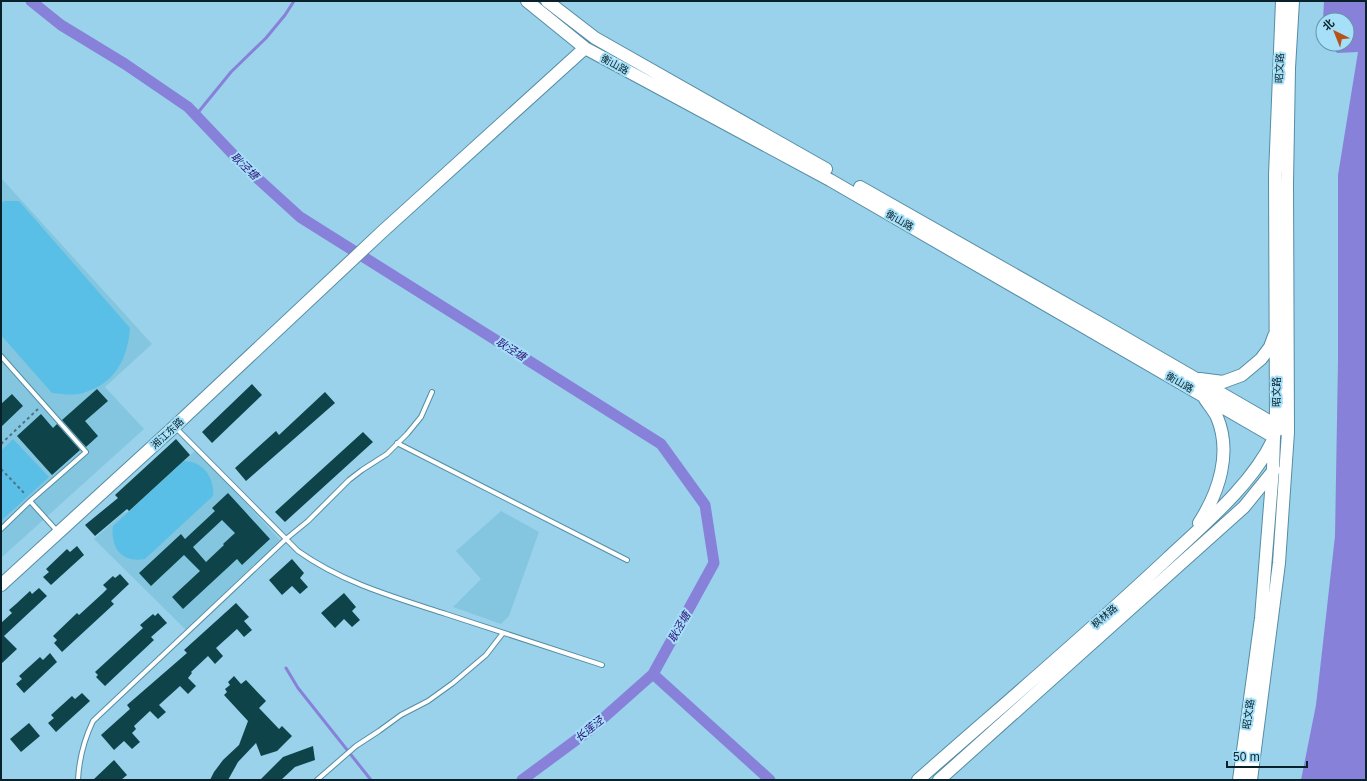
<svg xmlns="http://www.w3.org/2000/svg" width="1367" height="781" viewBox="0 0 1367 781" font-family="Helvetica,'Noto Sans SC',sans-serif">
  <rect width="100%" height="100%" fill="#99d2ea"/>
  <path fill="#84c6e0" d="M2 179 152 344 105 387 144 429 1 558V180Z
    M196 450 280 540 186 630 94 539 122 514 129 511Z
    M501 511 539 532 509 616 501 624 453 607 481 579 456 551Z"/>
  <path fill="#5abfe6" d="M5 201H19L130 328C128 358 115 384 83 393 73 396 62 394 52 393L1 335V203Z
    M13 439 49 477 1 521V451Z
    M184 461C203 461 215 478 213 496L145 559C122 563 110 548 113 526Z"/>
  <path fill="#8881d9" d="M1324 1H1366V780H1301L1316 705 1335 536 1338 362V175L1358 52 1337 53 1331 44H1347V20H1323Z"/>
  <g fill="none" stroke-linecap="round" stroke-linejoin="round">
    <path stroke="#8881d9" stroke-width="3" d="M196 115 231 72 266 38 285 15 294 1
      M286 668 298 688 371 780"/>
    <path stroke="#8881d9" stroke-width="11" d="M31 1 61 25 125 64 188 107 245 167 300 217 661 444 705 505 714 563 653 674 770 780
      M522 780 591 729 653 674"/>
  </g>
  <path fill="#0e4449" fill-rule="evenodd" d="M252 384 262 395 212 443 202 432Z
    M97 389 108 401 85 421 98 436 86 447 62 420Z
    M325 392 335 403 246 481 235 468 276 431 279 435Z
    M12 394 23 406 1 427V404Z
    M41 414 53 428 57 424 80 450 52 475 17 436Z
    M363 432 373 442 285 522 275 512Z
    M176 439 190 455 129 511 127 509 95 536 85 525 118 498 115 495Z
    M228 493 270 539 242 565 237 559 183 609 172 597 200 571 184 555 151 586 139 573 181 534 185 539 215 511 212 508ZM222 520 235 533 223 544 224 545 206 562 193 547Z
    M77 546 84 555 51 585 43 577 49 572 46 569 67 549 70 552Z
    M292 559 304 573 300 578 308 587 300 594 292 586 282 595 269 580Z
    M120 574 129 584 111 601 114 604 62 652 54 643 57 640 53 636 77 613 79 615 102 594 107 589 103 585 113 576 115 578Z
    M39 588 47 596 4 636 17 649 1 664V623L12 613 9 610 16 604 30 591 32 594Z
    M344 593 356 607 352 611 360 620 352 627 344 619 335 628 321 613Z
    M236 603 249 617 244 621 252 630 244 637 237 629 216 648 223 656 215 664 208 656 191 672 192 673 188 678 196 686 188 694 180 686 159 705 166 712 158 719 150 711 134 726 136 729 132 733 140 742 132 749 124 741 114 750 101 735 130 709 127 705 187 653 184 650Z
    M158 613 167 623 151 637 154 640 105 686 96 677 98 675 95 672 143 628 140 625 153 614 155 616Z
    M50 653 57 662 24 693 16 684 22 679 19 676 40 657 43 660Z
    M234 676 241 684 246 680 266 701 259 708 279 729 282 726 292 736 277 751 261 756 256 743 238 762 228 780H210L214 772 223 760 239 745 248 721 224 695 227 692 225 689 230 685 228 682Z
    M82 693 90 701 56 732 48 723 54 718 51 715 72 696 75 699Z
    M29 723 40 736 21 752 10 739Z
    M313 746 315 760 295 767 281 780H260L283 757Z
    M114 760 127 775 121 780H93Z"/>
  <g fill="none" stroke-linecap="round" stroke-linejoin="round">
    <g stroke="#558da4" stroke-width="6">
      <path id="lane" d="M1 356 86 452 30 501 1 529
        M176 428 298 551C343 583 394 597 446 614 498 631 550 648 602 665
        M397 443 627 560
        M30 501 58 532
        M78 780C79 759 84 740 93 721L286 539 308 521 349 480 362 470 387 454 407 434 421 417 432 392
        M317 780 356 746 379 731 401 715 428 701 453 683 486 655 503 633"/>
    </g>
    <g stroke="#558da4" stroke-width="14">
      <path id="secondary" d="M527 1 585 48 830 180 1274 437
        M547 1 595 38 826 169
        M860 187 1103 325 1288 432
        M1200 379 1223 382 1242 375 1261 359 1270 347 1274 336
        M1199 523C1219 492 1232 453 1217 417 1214 411 1209 405 1205 399
        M1 585 174 427 383 231 585 48
        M918 780C1001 707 1086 635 1167 559 1203 525 1251 486 1273 440
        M939 780 1244 507 1274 470
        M1239 780 1261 618 1273 468 1274 437 1276 425 1275 175 1282 1
        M1251 780 1279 563 1288 432 1287 183 1289 68 1293 1"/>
    </g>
    <path stroke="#4c7383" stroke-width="2" stroke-dasharray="3 3" stroke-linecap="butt" d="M1 444 38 409
      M1 469 26 495"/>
    <use href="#lane" stroke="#fff" stroke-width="4"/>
    <use href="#secondary" stroke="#fff" stroke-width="12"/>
  </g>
  <g text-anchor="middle" stroke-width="4" stroke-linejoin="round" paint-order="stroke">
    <g font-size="10" fill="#09212a" stroke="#a5dff8">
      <text transform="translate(615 64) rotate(28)" y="4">衡山路</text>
      <text transform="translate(1279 68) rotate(-88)" y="4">昭文路</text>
      <text transform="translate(900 220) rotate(30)" y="4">衡山路</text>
      <text transform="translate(1180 382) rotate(30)" y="4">衡山路</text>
      <text transform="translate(1276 392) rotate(-90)" y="4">昭文路</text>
      <text transform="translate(167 433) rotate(-43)" y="4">湘江东路</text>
      <text transform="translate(1104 616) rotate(-41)" y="4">枫林路</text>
      <text transform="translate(1248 714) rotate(-82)" y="4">昭文路</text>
    </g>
    <g font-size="11" font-style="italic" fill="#2f0f79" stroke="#a5dff8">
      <text transform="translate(245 166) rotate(44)" y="4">耿泾塘</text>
      <text transform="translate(511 349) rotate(32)" y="4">耿泾塘</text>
      <text transform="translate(679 627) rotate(-61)" y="4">耿泾塘</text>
      <text transform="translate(589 729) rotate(-39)" y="4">长莲泾</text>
    </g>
  </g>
  <rect width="1367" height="781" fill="none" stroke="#09212a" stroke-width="4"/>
  <g transform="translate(1335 32) rotate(317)"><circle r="19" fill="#a5dff8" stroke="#6793a6"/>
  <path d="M0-3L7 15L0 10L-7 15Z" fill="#b6531a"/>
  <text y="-6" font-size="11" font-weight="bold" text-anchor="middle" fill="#09212a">北</text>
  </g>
  <path d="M1227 761v6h80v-6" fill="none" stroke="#09212a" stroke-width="2"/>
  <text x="1233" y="761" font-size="12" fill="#09212a" stroke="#a5dff8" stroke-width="3" paint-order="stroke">50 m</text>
</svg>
